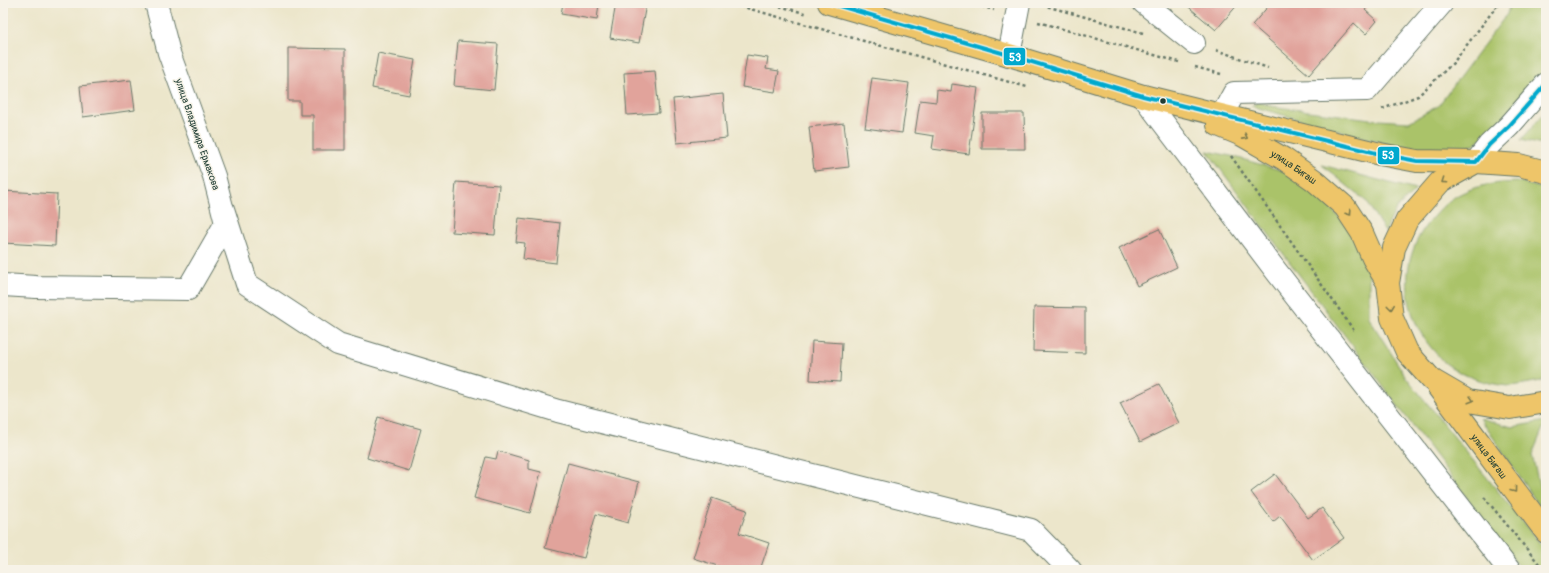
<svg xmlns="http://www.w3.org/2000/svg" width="1549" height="573" viewBox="0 0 1549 573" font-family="Pangolin,sans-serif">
  <rect width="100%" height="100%" fill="#f7f3e8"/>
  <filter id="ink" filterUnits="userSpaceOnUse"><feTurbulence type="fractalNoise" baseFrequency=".025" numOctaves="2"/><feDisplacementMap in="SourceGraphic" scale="8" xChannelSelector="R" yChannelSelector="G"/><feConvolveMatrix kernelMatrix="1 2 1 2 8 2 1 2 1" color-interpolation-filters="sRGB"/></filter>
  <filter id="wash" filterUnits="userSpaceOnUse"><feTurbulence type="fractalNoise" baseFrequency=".012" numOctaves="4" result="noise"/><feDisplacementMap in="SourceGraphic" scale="16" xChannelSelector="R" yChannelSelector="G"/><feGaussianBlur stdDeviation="0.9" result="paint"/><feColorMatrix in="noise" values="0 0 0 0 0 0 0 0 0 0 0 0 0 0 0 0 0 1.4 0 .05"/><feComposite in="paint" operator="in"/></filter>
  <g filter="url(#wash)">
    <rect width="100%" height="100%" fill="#ece6cb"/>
    <path fill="#aac369" stroke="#64804e" d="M1510 3H1546V71L1528 93 1484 137 1463 152H1416L1251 106 1260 102 1270 106 1378 120 1409 122 1438 106 1507 14Z
      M1546 111V146L1521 140Z
      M1207 151 1231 156 1291 173 1326 203 1358 238 1369 272V318L1406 377 1546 551V570H1524L1516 563 1264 228Z
      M1322 165 1416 190 1396 209 1385 232 1367 202Z
      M1517 182 1546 189V378L1541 381C1531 382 1519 386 1508 386 1487 384 1461 376 1444 362 1440 359 1437 354 1434 351 1400 313 1398 257 1432 218 1441 208 1449 199 1462 193 1480 184 1498 183 1517 182Z
      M1480 418 1512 427 1546 421 1532 455 1539 485 1546 500V516Z"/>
    <g id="blocks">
      <path fill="#e1a39b" d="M563 3H599L597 20 561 14Z
        M616 3 646 4 639 43 610 38Z
        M1184 3H1239L1216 30Z
        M1271 3H1371L1365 10 1377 21 1366 34 1354 23 1309 75 1252 25Z
        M458 41 498 44 494 90 454 86Z
        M288 48 345 49V150H313V115H300V101H288Z
        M378 53 415 60 409 95 372 88Z
        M747 55 768 58 766 69 779 71 775 92 742 87Z
        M655 71 659 113 627 115 624 73Z
        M872 78 909 83 902 133 865 128Z
        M131 80 135 110 83 117 80 86Z
        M952 84 978 88 969 154 932 149 934 136 915 133 920 100 936 102 937 90 951 92Z
        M723 94 727 138 677 143 673 99Z
        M982 113H1024L1025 149H982Z
        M844 123 849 167 814 171 809 127Z
        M456 182 499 185 495 235 452 232Z
        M3 191 57 194 55 246 3 243Z
        M519 218 560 223 556 263 523 259 525 243 516 242Z
        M1159 229 1177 267 1137 286 1119 248Z
        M1034 307 1085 308V353L1033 351Z
        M812 341 842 343 840 382 810 380Z
        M1159 384 1179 423 1140 442 1120 403Z
        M378 417 421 429 409 471 367 458Z
        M498 451 529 460V469L541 472 530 513 474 498 486 457 496 459Z
        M568 463 639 482 628 523 596 514 584 558 545 548Z
        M1275 474 1308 518 1322 508 1344 538 1313 560 1280 516 1273 522 1251 492Z
        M712 498 747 510 739 533 769 543 760 570H730L693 558Z"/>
    </g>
  </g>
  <g filter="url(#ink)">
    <use href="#blocks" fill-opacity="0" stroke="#677869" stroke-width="1"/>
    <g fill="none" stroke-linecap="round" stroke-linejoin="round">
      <g stroke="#677869" stroke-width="24">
        <path id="minor" d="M1144 3 1194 43
          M1009 55 1019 3
          M1143 96 1276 271 1509 570
          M1222 115 1234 93 1367 90 1442 3
          M1476 162 1489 145 1509 126 1546 84
          M223 209 247 284 338 344 558 411 1031 530 1070 570
          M3 285 36 287 188 289 226 223 214 176 169 53 156 3"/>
      </g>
      <g stroke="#677869" stroke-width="24">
        <g id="major">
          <path d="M829 3 1009 55 1143 96 1380 154 1417 161 1476 162"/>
          <path id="s1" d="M1218 125 1242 135 1284 159 1314 180 1345 207 1362 233 1373 258 1388 283"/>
          <path d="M1546 172 1519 165 1476 162 1440 182 1407 220 1394 248 1388 283 1392 318 1407 352 1432 380 1468 401 1510 408 1546 402"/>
          <path id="s2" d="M1438 387 1546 532"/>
        </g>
      </g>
      <path stroke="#677869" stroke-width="2.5" stroke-dasharray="3 3" stroke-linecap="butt" d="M729 3 1027 87
        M768 3 808 14
        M970 3 994 10
        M1042 5 1143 33
        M1038 22 1179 62
        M1216 50 1268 68
        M1195 67 1221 74
        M1382 109 1418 96 1453 63 1499 3
        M1231 156 1355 332
        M1484 497 1544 570"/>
      <use href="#minor" stroke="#fff" stroke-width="22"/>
      <use href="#major" stroke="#eec569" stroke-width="22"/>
      <g stroke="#f7f3e8" stroke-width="7">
        <path id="bus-1" d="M829 3 1009 55 1143 96 1380 154 1417 161 1476 162 1489 145 1509 126 1546 84"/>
      </g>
      <use href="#bus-1" stroke="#00a9ce" stroke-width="4"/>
    </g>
    <defs><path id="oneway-chevron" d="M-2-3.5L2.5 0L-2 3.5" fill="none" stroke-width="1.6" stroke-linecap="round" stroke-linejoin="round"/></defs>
    <g stroke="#7c7a4c">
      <use href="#oneway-chevron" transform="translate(1245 137) rotate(28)"/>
      <use href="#oneway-chevron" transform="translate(1444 181) rotate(146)"/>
      <use href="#oneway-chevron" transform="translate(1349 213) rotate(56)"/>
      <use href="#oneway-chevron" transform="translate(1391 307) rotate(83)"/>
      <use href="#oneway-chevron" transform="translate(1471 400) rotate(16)"/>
      <use href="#oneway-chevron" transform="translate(1514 490) rotate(53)"/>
    </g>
  </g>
  <circle fill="#1f3d34" stroke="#f7f3e8" stroke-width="1.5" cx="1163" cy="101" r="3.5"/>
  <g text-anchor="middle" stroke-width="3" stroke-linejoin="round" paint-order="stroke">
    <g font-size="10" fill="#1f3d34" stroke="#f7f3e8">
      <text transform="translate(198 134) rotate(71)" y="4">улица Владимира Ермакова</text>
      <text dy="4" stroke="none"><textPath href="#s1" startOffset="87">улица Бигаш</textPath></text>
      <text dy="4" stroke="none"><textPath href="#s2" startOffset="86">улица Бигаш</textPath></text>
    </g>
  </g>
  <g stroke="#f7f3e8" stroke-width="1.5">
    <rect x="1003" y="47" width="23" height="19" rx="4" fill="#00a9ce"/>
    <rect x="1377" y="146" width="23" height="19" rx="4" fill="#00a9ce"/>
  </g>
  <g font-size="11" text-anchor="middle" font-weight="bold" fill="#fff">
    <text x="1015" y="61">53</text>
    <text x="1388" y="159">53</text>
  </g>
  <rect width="1549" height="573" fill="none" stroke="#f7f3e8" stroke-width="16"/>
</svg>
